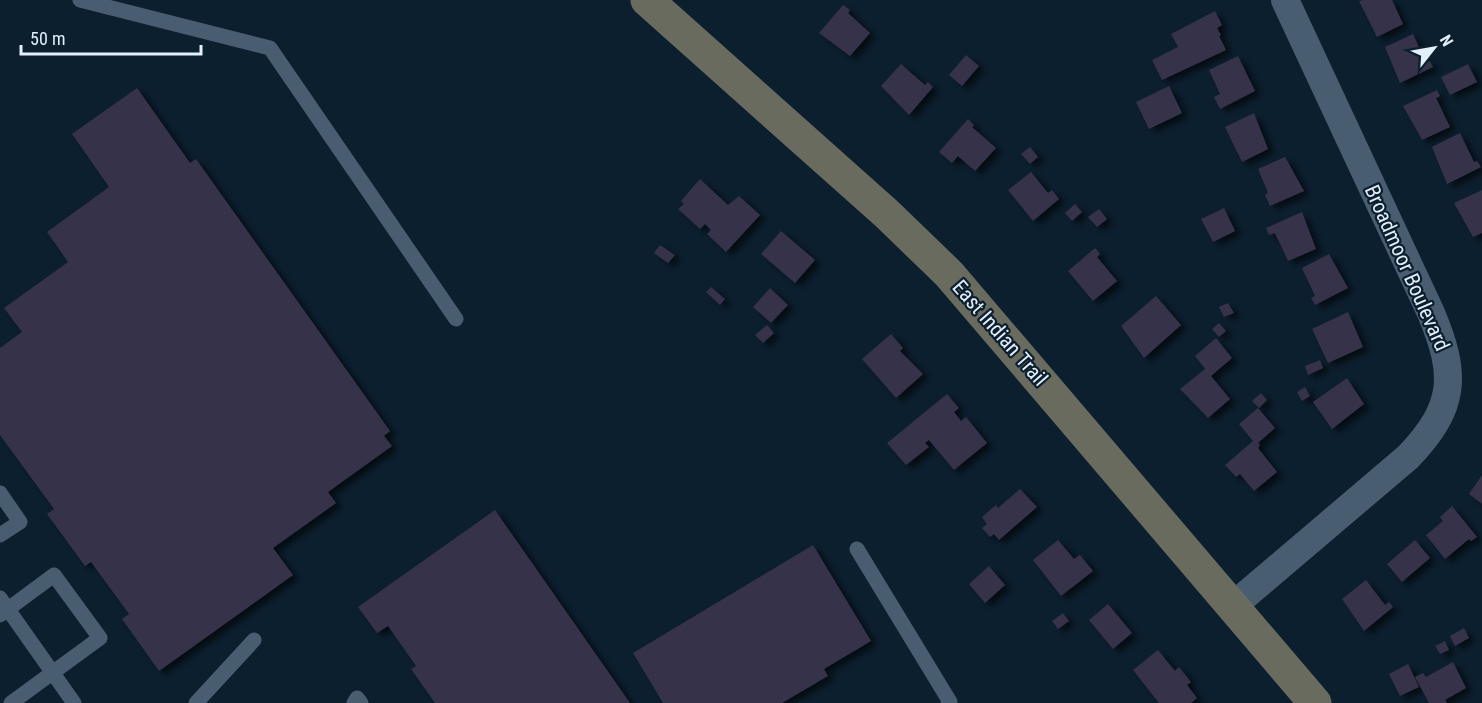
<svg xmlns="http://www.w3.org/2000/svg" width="1482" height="703" viewBox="0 0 1482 703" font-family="'Roboto Condensed',sans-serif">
  <defs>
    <filter id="shadow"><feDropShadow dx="6" dy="4" stdDeviation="3" flood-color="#0009"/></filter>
  </defs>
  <rect width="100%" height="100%" fill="#0c1f2f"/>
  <path fill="#353248" filter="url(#shadow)" d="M1363 0H1392L1403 24 1377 37 1359 1Z
    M843 5 850 10 848 13 870 33 850 56 819 33Z
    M1215 11 1222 25 1217 28 1221 35 1219 36 1226 50 1162 80 1152 60 1178 47 1171 34Z
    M1413 34 1426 63 1430 61 1433 67 1400 83 1385 47Z
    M966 55 979 66 962 86 949 75Z
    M1238 56 1255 91 1220 109 1214 97 1220 94 1209 70Z
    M901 64 925 85 928 82 933 87 909 115 881 86Z
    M1468 64 1477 82 1450 95 1441 77Z
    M1169 86 1182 113 1149 129 1136 102Z
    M137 88 190 163 196 159 390 431 384 436 392 446 328 492 336 503 273 548 293 575 159 671 122 619 129 614 91 562 85 566 47 514 54 509 0 435V348L22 332 4 308 68 262 47 232 109 187 72 134Z
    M1437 90 1440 96 1436 98 1450 127 1422 140 1403 106Z
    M1254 113 1268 149 1242 162 1225 127Z
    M968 119 974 125 972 127 996 148 975 171 958 156 952 163 939 152Z
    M1460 133 1474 162 1477 161 1481 167 1447 184 1432 147Z
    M1030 147 1038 157 1030 164 1021 154Z
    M1285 157 1304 191 1270 206 1265 195 1268 193 1258 169Z
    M1031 172 1048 193 1052 190 1059 199 1033 221 1008 190Z
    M700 179 728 205 739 196 760 215 726 252 707 234 711 230 705 224 700 229 678 209 684 204 681 201Z
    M1482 190V233L1473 237 1454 203Z
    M1075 204 1082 212 1072 221 1065 213Z
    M1224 208 1235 231 1213 242 1201 219Z
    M1099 209 1107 219 1097 227 1088 217Z
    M1302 212 1316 249 1288 261 1275 233 1269 235 1266 228Z
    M781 231 815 260 795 283 761 254Z
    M660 245 675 255 668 263 654 253Z
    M1095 248 1100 254 1097 257 1117 281 1093 301 1068 271Z
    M1329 254 1348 288 1315 305 1311 298 1315 296 1302 268Z
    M711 287 725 299 720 305 706 292Z
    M770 288 788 305 771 323 753 307Z
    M1156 296 1181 325 1144 358 1121 326Z
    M1228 303 1234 313 1224 317 1219 307Z
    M1348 312 1363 347 1328 363 1312 329Z
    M1219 323 1226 331 1219 337 1212 329Z
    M767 325 774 333 763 343 755 335Z
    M891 334 903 348 900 351 923 374 896 398 862 359Z
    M1216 338 1232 358 1211 376 1230 399 1208 418 1180 389 1205 369 1195 356Z
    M1320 360 1323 368 1308 375 1305 366Z
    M1347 378 1364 404 1332 429 1313 402Z
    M1305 387 1310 396 1302 401 1297 392Z
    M1261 393 1267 400 1259 408 1252 401Z
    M947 394 959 408 954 412 961 421 966 417 987 443 954 470 929 440 925 443 929 447 906 465 887 443Z
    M1258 408 1275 428 1258 443 1260 445 1258 448 1277 472 1254 491 1240 474 1236 477 1225 465 1253 441 1239 424Z
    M1482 475V504L1469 494Z
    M1020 489 1037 507 999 540 994 534 990 537 982 528 987 524 982 517 996 505 998 508Z
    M1452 506 1477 537 1471 541 1469 539 1445 559 1426 535 1443 521 1440 517Z
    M495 510 630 703H435L411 669 416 666 388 626 377 633 358 607Z
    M1058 540 1074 559 1080 555 1093 571 1061 596 1033 560Z
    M1415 540 1430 558 1402 582 1387 564Z
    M813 545 871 641 824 669 828 676 782 703H663L633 653Z
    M989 566 1005 585 985 603 969 584Z
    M1366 580 1385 605 1389 602 1393 607 1364 631 1342 599Z
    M1108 604 1132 633 1113 649 1089 620Z
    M1063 613 1069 621 1058 629 1052 621Z
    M1464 628 1469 638 1455 646 1450 636Z
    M1445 641 1449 650 1440 654 1435 646Z
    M1158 650 1175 671 1179 667 1191 682 1187 685 1197 698 1191 703H1159L1133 670Z
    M1453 662 1466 688 1445 700 1447 703H1429L1415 677 1423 673 1426 677Z
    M1408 664 1419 687 1400 696 1389 674Z"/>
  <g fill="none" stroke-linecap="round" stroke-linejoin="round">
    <path stroke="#485e70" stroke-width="15" d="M80 0 270 48 456 319
      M0 493 20 522 0 535
      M857 549 950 702 948 703
      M0 598 74 703
      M0 615 54 575 100 638 11 703
      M196 703 254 640
      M354 703 357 698 361 703"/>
    <path stroke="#485e70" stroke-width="28" d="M1234 605 1408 457C1456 407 1457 375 1431 313L1285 0"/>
    <path stroke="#6a6b5f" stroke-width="33" d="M647 0 887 214 949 274 1315 703"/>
  </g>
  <g text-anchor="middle" stroke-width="4.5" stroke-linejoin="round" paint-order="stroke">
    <g font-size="21" fill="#e3effa" stroke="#0c1f2f">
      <text transform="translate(1407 268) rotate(66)" y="7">Broadmoor Boulevard</text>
      <text transform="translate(1000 333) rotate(49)" y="7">East Indian Trail</text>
    </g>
  </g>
  <g transform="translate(1434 48) rotate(59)" stroke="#0c1f2f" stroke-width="4.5" paint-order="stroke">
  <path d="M0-4.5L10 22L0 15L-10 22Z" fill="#e3effa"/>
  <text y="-9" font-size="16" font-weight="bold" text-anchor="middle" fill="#e3effa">N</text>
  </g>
  <path d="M21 45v9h180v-9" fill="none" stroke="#e3effa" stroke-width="3"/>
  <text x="30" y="45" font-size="18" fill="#e3effa" stroke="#0c1f2f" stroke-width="4.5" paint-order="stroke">50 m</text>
</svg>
